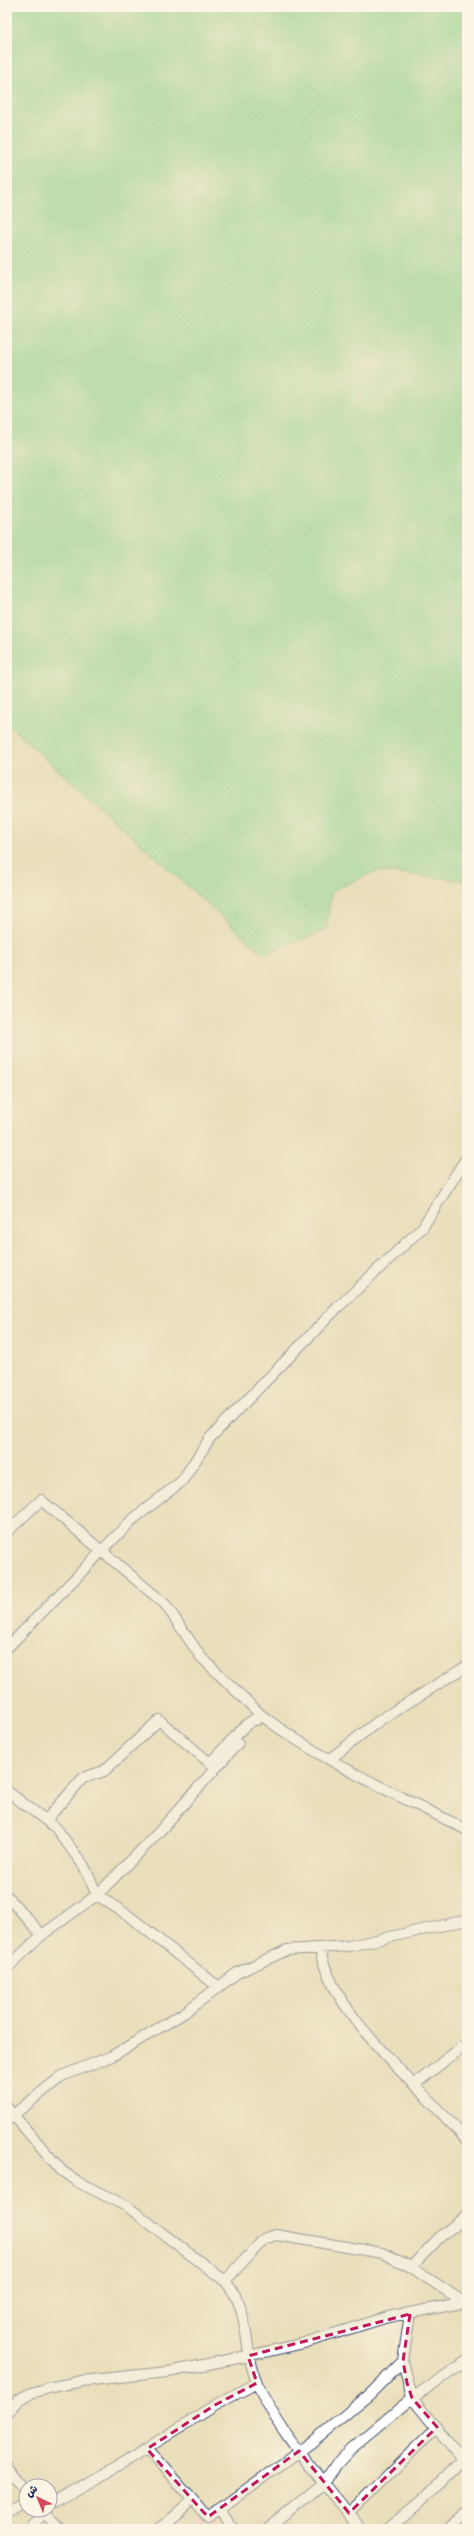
<svg xmlns="http://www.w3.org/2000/svg" width="474" height="2536" viewBox="0 0 474 2536" font-family="'Architects Daughter','Playpen Sans Arabic',sans-serif">
  <defs>
    <pattern id="grass-dots" width="8" height="8" patternUnits="userSpaceOnUse"><rect width="8" height="8" fill="#8cdd9d"/><path d="M2 2h.1M6 6h.1" fill="none" stroke="#78be8a" stroke-width="1.8" stroke-linecap="round"/></pattern>
  </defs>
  <rect width="100%" height="100%" fill="#fcf5e5"/>
  <filter id="ink" filterUnits="userSpaceOnUse"><feTurbulence type="fractalNoise" baseFrequency=".025" numOctaves="2"/><feDisplacementMap in="SourceGraphic" scale="8" xChannelSelector="R" yChannelSelector="G"/><feConvolveMatrix kernelMatrix="1 2 1 2 8 2 1 2 1" color-interpolation-filters="sRGB"/></filter>
  <filter id="wash" filterUnits="userSpaceOnUse"><feTurbulence type="fractalNoise" baseFrequency=".012" numOctaves="4" result="noise"/><feDisplacementMap in="SourceGraphic" scale="16" xChannelSelector="R" yChannelSelector="G"/><feGaussianBlur stdDeviation="0.9" result="paint"/><feColorMatrix in="noise" values="0 0 0 0 0 0 0 0 0 0 0 0 0 0 0 0 0 1.4 0 .05"/><feComposite in="paint" operator="in"/></filter>
  <g filter="url(#wash)">
    <rect width="100%" height="100%" fill="#eadfbb"/>
    <path fill="#f6cfd7" d="M203 2517 216 2529H192Z"/>
    <path fill="url(#grass-dots)" stroke="#54867e" d="M7 7H467V881L376 871 332 891 326 930 263 954 7 724Z"/>
  </g>
  <g filter="url(#ink)">
    <g fill="none" stroke-linecap="round" stroke-linejoin="round">
      <g stroke="#3a496c" stroke-width="12">
        <path id="minor" d="M7 1532 41 1500 165 1604 201 1657 261 1715 247 1724 210 1763 159 1720 104 1771 83 1778 46 1820
          M7 1648 132 1520 182 1481 210 1438 338 1307 422 1228 467 1157
          M257 1720 261 1715C324 1763 397 1794 467 1830
          M330 1759 380 1720 467 1666
          M7 1791 56 1828 84 1866 97 1895 129 1916 217 1986
          M7 1896 42 1935
          M320 1950C335 2020 421 2086 467 2141
          M7 1968 42 1935 97 1895 158 1833 238 1743
          M415 2084 467 2043
          M7 2108 62 2171 78 2182 128 2207 225 2281C252 2311 242 2347 257 2383 281 2438 325 2482 361 2529
          M7 2120 62 2076 112 2056 184 2013 237 1973 287 1950 349 1946 467 1920
          M411 2267 440 2237 467 2215
          M225 2281 264 2239 276 2235 382 2253 411 2267 465 2303
          M410 2314 403 2361 412 2398 467 2466
          M7 2413 18 2400 31 2393 48 2388 82 2381 168 2372 248 2356 304 2343 388 2317 467 2302
          M147 2449 208 2517 311 2443 369 2395 403 2361
          M7 2466 26 2491
          M50 2503 116 2468 215 2405 257 2383
          M222 2509 233 2529
          M41 2510 61 2529
          M7 2512 26 2502
          M349 2513 437 2427
          M29 2529 44 2513
          M159 2529 192 2500
          M267 2529 325 2482 336 2465 351 2449 412 2398 467 2361
          M387 2529 419 2503 466 2456
          M448 2529 467 2513"/>
      </g>
      <use href="#minor" stroke="#fff" stroke-width="10"/>
    </g>
  </g>
  <path d="M0 0H474V2536H0ZM410 2314 403 2361 407 2383 412 2398 437 2427 349 2513 299 2451 208 2517 147 2449 215 2405 257 2383 248 2356Z" fill="#eadfbb" fill-opacity=".55" fill-rule="evenodd"/>
  <path fill="none" stroke="#c2185b" stroke-width="3" stroke-dasharray="8 5" stroke-linejoin="round" d="M410 2314 403 2361 407 2383 412 2398 437 2427 349 2513 299 2451 208 2517 147 2449 215 2405 257 2383 248 2356Z"/>
  <rect width="474" height="2536" fill="none" stroke="#fcf5e5" stroke-width="24"/>
  <g transform="translate(38 2498) rotate(317)"><circle r="19" fill="#fcf5e5" stroke="#a2a6af"/>
  <path d="M0-3L7 15L0 10L-7 15Z" fill="#d1495b"/>
  <text y="-6" font-size="11" font-weight="bold" text-anchor="middle" fill="#1b2f5e">ش</text>
  </g>
</svg>
